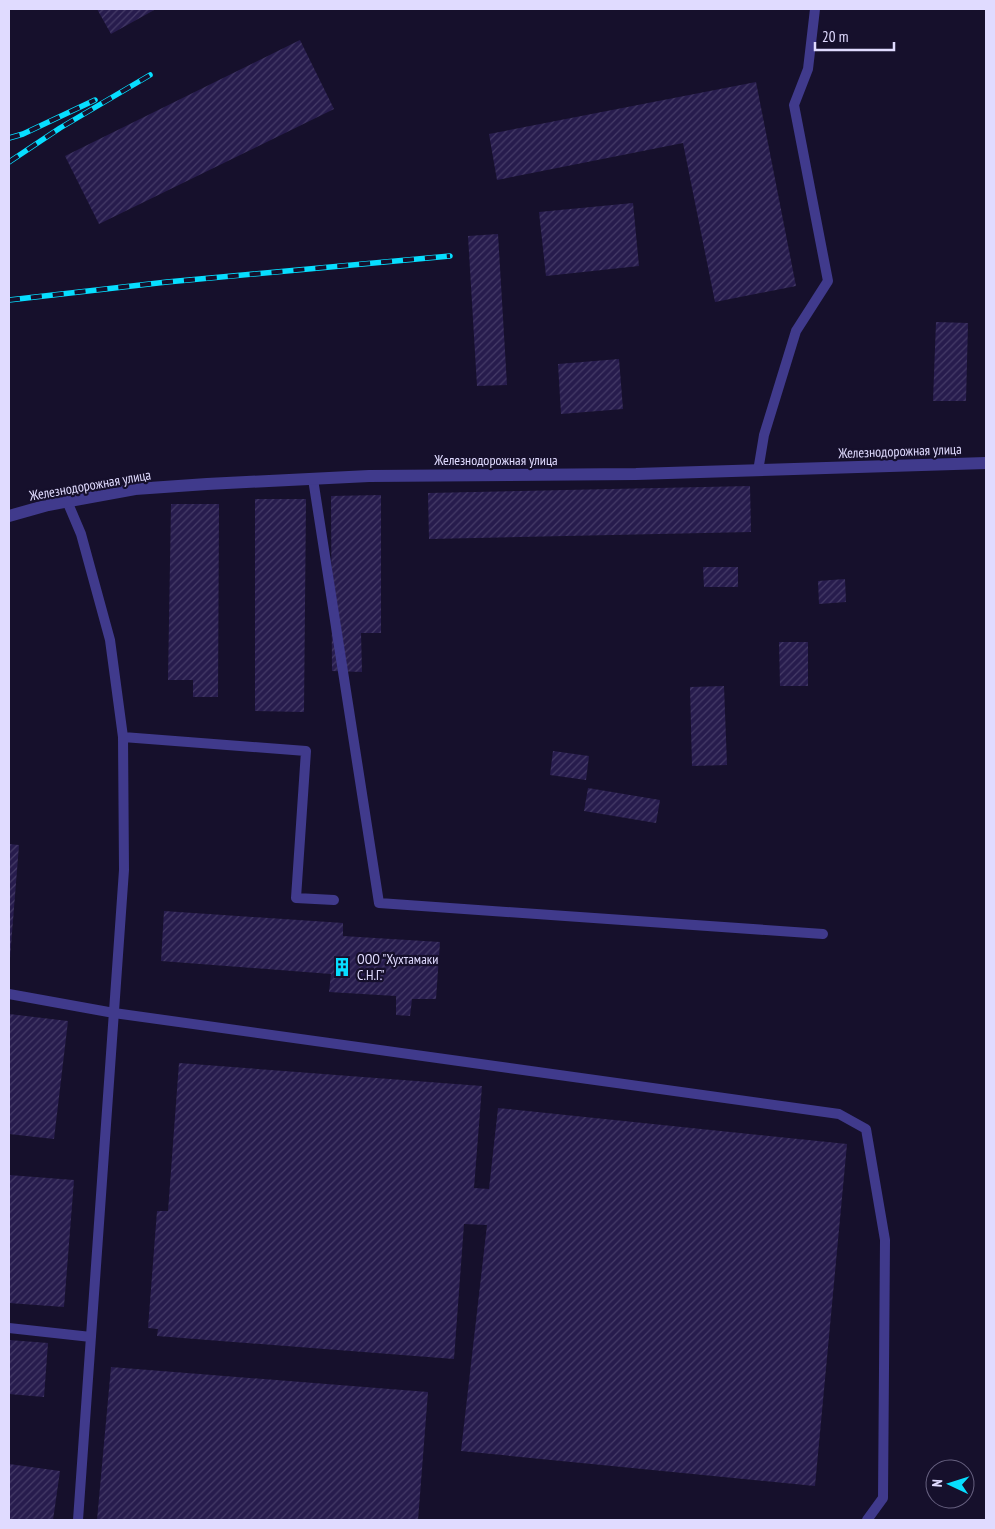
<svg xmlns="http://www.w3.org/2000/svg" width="995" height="1529" viewBox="0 0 995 1529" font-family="'PT Sans Narrow',sans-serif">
  <defs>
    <pattern id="building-hatch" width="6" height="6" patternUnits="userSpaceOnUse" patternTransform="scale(1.25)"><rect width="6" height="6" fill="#271c4d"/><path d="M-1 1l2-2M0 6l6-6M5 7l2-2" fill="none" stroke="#463c68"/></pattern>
  </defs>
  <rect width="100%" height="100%" fill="#16102c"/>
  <path fill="url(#building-hatch)" d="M97 9H156L111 34Z
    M300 40 334 109 99 224 65 156Z
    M756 82 796 286 715 302 683 143 497 180 489 134Z
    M633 203 639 266 546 276 539 212Z
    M498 234 507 385 477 386 468 236Z
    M936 322 968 323 966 401H933Z
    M619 359 623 409 561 414 558 364Z
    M750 486 751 532 429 539 428 493Z
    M381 495V633H361L362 672 332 671 331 496Z
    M255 499H306L304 712 255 711Z
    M171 504H219L218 697H193V680H168Z
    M703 567H738V587H704Z
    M845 579 846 602 819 604 818 581Z
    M779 642H808V686H780Z
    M724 686 727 765 692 766 690 687Z
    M553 751 589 756 586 780 550 775Z
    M588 788 660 800 656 823 584 811Z
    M9 844 19 845 10 958H9Z
    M164 911 343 923V936L440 942 436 999H412L410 1016 396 1015V996L329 992 331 974 161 961Z
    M9 1014 68 1021 54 1139 9 1134Z
    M179 1063 482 1086 474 1188 489 1189 498 1108 847 1144 815 1486 461 1451 487 1225 464 1224 454 1359 157 1336 158 1329 148 1328 157 1211H168Z
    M9 1175 74 1180 64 1307 9 1303Z
    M9 1340 48 1343 44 1397 9 1394Z
    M111 1367 428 1392 418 1520H97Z
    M9 1464 60 1471 53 1520H9Z"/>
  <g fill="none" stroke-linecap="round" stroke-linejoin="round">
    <path stroke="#403a8c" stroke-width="10" d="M758 471 764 435 796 331 828 281 794 105 808 69 815 9
      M313 479 379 903 823 934
      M67 501 81 534 110 640 123 737 124 870 78 1520
      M123 737 306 751 296 898 334 900
      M9 994 114 1013 839 1114 866 1129 885 1240 883 1498 867 1520
      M9 1328 91 1337"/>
    <path stroke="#403a8c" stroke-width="12" d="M9 516 48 505 135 489 207 484 369 476 636 474 986 463"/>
    <g stroke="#07deff" stroke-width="5.5">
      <path id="rail" d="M9 138 23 134 95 100
        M9 162 60 128 150 75
        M9 300 167 282 450 256"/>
    </g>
    <use href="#rail" stroke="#16102c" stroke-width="4" stroke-dasharray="11" stroke-linecap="butt"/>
  </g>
  <defs>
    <g id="building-bare" transform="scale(1.5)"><path d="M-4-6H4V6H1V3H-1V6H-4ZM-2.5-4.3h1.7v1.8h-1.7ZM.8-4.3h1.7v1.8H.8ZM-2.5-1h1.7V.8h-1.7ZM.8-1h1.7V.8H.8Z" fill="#07deff" stroke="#16102c" stroke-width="2.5" paint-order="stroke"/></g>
  </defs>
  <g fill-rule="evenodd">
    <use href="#building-bare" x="342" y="967"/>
  </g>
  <g text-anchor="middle" stroke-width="4.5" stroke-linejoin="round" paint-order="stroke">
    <g font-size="14" fill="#e0dbff" stroke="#16102c">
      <text transform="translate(900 451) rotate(-2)" y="5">Железнодорожная улица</text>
      <text x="496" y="465">Железнодорожная улица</text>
      <text transform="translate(90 485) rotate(-10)" y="5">Железнодорожная улица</text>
    </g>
    <g font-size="14" fill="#e0dbff" stroke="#16102c" text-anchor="start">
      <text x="357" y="964">ООО "Хухтамаки<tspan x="357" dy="16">С.Н.Г."</tspan></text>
    </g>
  </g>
  <rect width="995" height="1529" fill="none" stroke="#e0dbff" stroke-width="20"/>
  <g transform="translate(950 1484) rotate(274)"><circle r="24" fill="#16102c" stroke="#676180"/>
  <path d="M0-4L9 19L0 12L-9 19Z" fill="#07deff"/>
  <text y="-8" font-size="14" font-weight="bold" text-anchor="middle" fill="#e0dbff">N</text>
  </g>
  <path d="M815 42v8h79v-8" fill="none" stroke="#e0dbff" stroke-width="2.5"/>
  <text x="822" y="42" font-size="15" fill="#e0dbff" stroke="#16102c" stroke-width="4" paint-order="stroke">20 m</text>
</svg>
